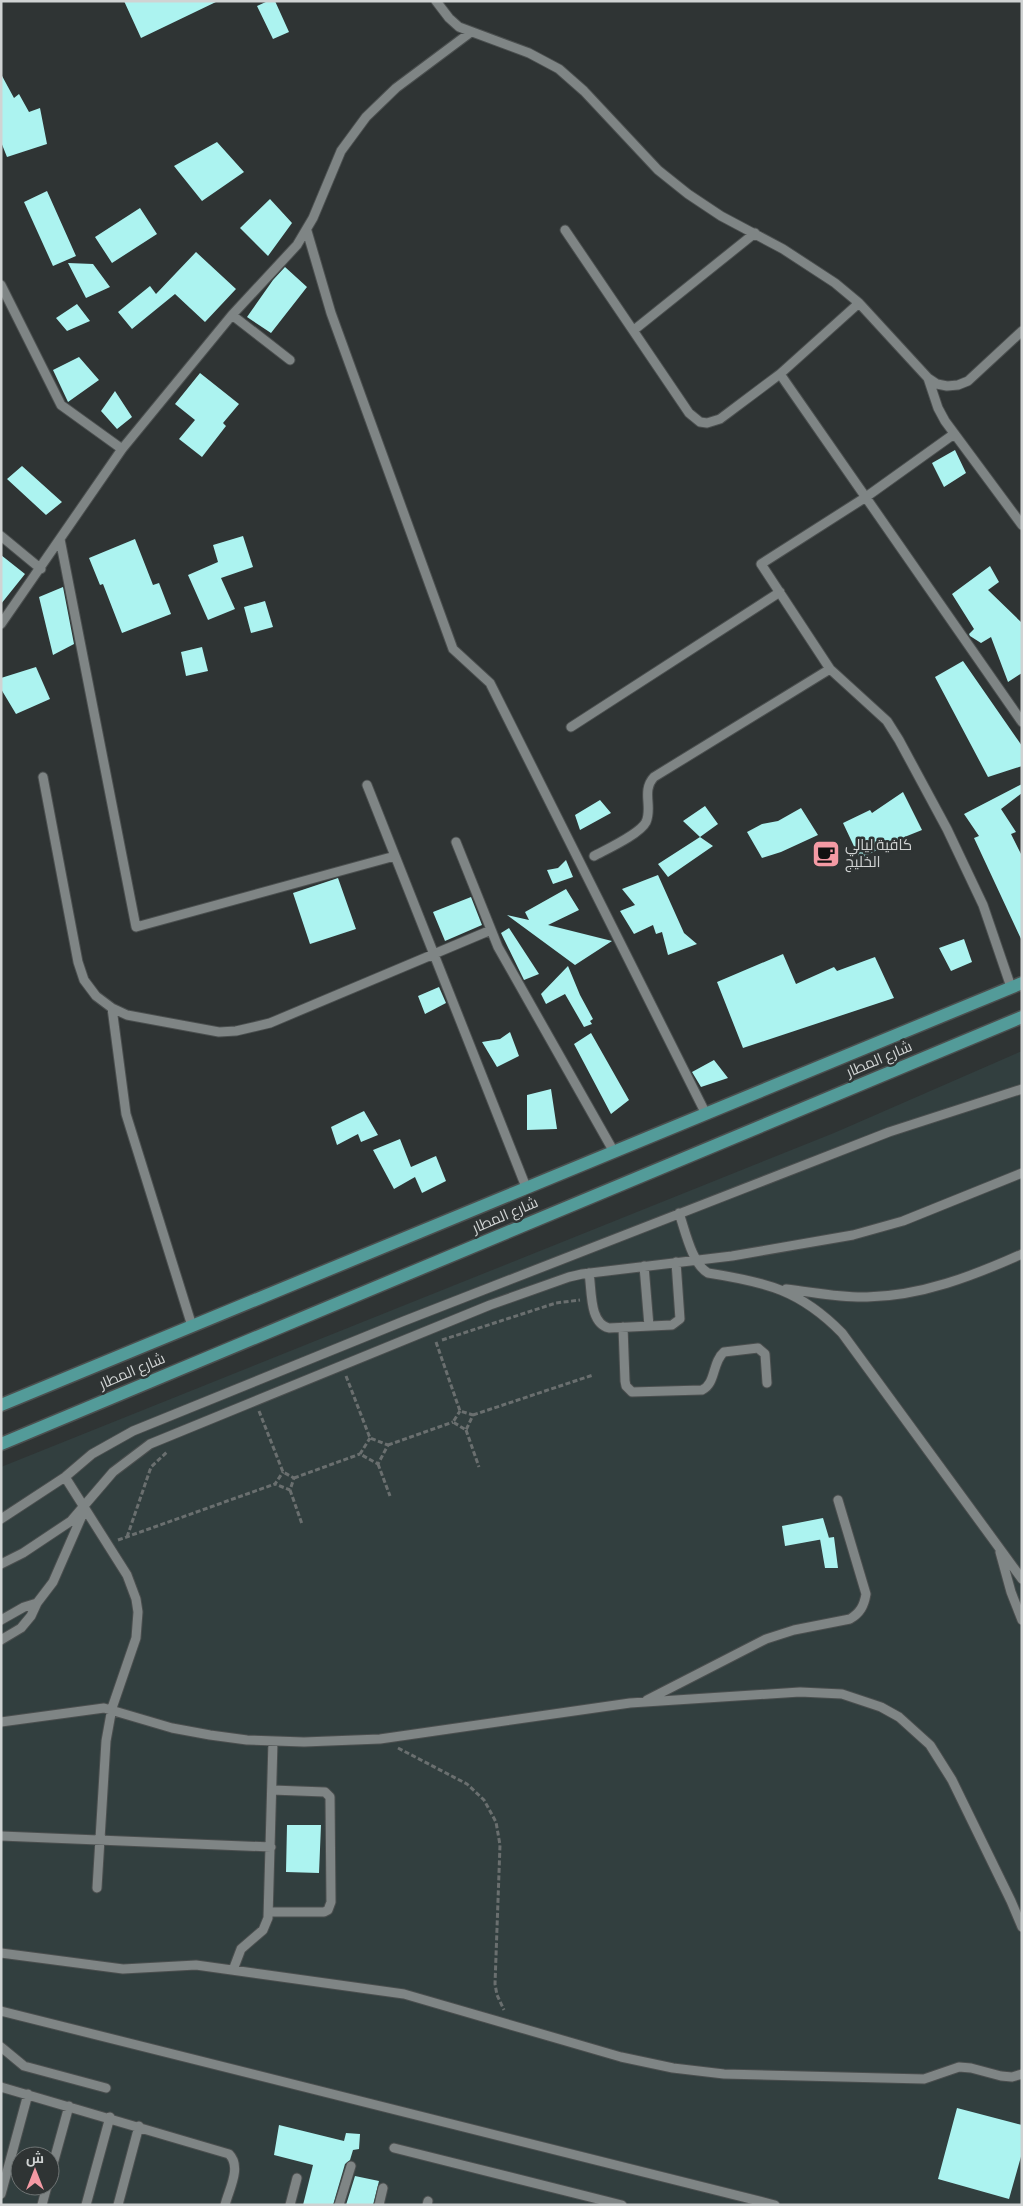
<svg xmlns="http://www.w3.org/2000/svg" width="1023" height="2206" viewBox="0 0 1023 2206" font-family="Literata,Cairo,serif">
  <rect width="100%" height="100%" fill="#2f3434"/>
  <path fill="#323f3f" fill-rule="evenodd" d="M1022 1051V2205H1V1467L834 1133ZM20 2156H50V2186H20Z"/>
  <path fill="#acf3f0" d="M124 1H218L141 38Z
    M268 1H275L289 32 273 39 257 6Z
    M1 74 14 98 19 94 29 112 40 108 47 144 7 157 1 142Z
    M217 142 244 172 202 201 174 166Z
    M47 191 76 256 53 266 24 202Z
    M270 199 292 223 268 256 240 228Z
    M140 208 157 234 112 263 95 237Z
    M196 252 236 289 205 322 175 294 132 329 118 312 150 286 156 294Z
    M68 263 93 264 110 287 86 298Z
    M285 267 307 287 271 333 247 317 273 280Z
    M77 304 90 321 67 331 56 318Z
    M79 357 99 380 68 402 53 370Z
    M200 373 239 404 223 423 226 426 202 457 179 439 195 420 175 404Z
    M115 391 132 417 117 429 101 411Z
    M955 450 966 473 944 487 932 463Z
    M22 466 62 502 46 515 7 479Z
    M243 536 253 567 221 578 235 609 208 620 188 575 218 562 213 545Z
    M135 539 153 585 159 583 171 614 122 633 103 584 100 585 89 558Z
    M1 555 25 574 1 604Z
    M990 566 999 582 988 590 1022 623V673L1008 682 991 637 981 643 970 636 969 634 974 629 952 594Z
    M63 587 74 644 53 655 39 597Z
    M265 601 273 627 251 633 244 607Z
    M202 647 208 671 186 676 181 652Z
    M963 661 1022 746V766L988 777 935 677Z
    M36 667 50 699 16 714 1 689V678Z
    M1022 784V793L1001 809 1016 832 1011 834 1022 856V941L974 838 979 836 964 814Z
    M903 792 922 830 892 842 860 859 843 823 870 810 872 813Z
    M600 800 611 813 580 830 575 815Z
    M705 806 718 824 700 837 683 821Z
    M801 808 818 835 781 852 762 858 747 832 762 824 778 821Z
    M700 837 713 846 668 877 658 864Z
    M566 860 573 877 553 884 547 870 558 868Z
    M658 875 684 933 697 944 668 955 662 932 656 934 653 925 634 934 620 911 635 905 622 889Z
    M338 878 356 929 310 944 293 893Z
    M566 889 579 910 548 925 612 941 575 965 507 915 529 920 525 912Z
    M471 897 482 925 445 941 433 912Z
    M509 928 539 974 524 980 501 933Z
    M964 939 972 962 951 971 939 948Z
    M783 954 796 984 834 967 837 971 875 957 894 998 743 1048 717 982Z
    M568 966 580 995 593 1019 590 1021 592 1024 584 1027 565 994 546 1004 541 994Z
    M439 987 446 1003 425 1014 418 996Z
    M510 1032 519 1056 497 1067 482 1042 500 1039Z
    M591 1033 629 1100 611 1114 574 1044Z
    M714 1060 728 1078 701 1087 692 1072Z
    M551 1089 557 1129 527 1130V1095Z
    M364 1111 378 1135 361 1142 358 1134 337 1145 331 1127Z
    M400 1139 411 1167 436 1156 446 1181 422 1193 415 1177 394 1189 373 1150Z
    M823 1518 829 1538 785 1546 782 1526Z
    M834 1537 838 1568H825L820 1539Z
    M287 1825H321L319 1873 286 1872Z
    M957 2108 1022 2125V2153L1009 2199 938 2179Z
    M279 2125 344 2141 346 2133 360 2134 359 2149 353 2150 350 2160 345 2164 333 2205H303L313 2165 274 2155Z
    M355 2176 379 2181 373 2205H346Z"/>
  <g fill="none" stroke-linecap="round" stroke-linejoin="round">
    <g stroke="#4b4f4f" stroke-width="11">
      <path id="minor" d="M436 1 449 18 459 27 529 53 559 69 584 91 658 170 688 194 721 216 783 249 835 283 859 303 928 378 937 384 947 386 958 385 968 381 1022 331
        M565 230 689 413 700 422 707 423 720 419 780 374 859 303
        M307 231 331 313 453 649 490 683 706 1114
        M1 285 61 405 122 449
        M232 315 290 360
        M634 330 755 233
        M780 374 1022 722
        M928 378 938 408 945 421 1022 525
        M954 434 866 497 761 564 830 669 887 721 899 740 947 829 983 905 1011 987
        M1 536 41 569
        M60 539 136 927 395 856
        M1 624 122 449 232 315 297 245 313 218 341 151 366 117 396 88 471 32
        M571 727 780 592
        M43 777 78 962 84 980 96 996 112 1008 127 1015 219 1032 236 1031 270 1023 491 930
        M367 785 526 1187
        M456 842 498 947 614 1152
        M594 856C607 849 640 834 646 822 653 807 641 791 654 777L830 669
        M112 1008 126 1114 192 1326
        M679 1213C685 1230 692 1264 708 1273 766 1282 800 1290 842 1333L1022 1579
        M644 1266 649 1326
        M589 1273C592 1291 589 1323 609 1328L672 1325 680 1319 676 1262
        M786 1289C813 1292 840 1298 867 1297 921 1296 973 1276 1022 1254
        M623 1327 625 1381 626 1386 632 1392 702 1390C716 1384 712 1362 724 1352L758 1348 765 1354 767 1383
        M65 1477 127 1575 136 1599 138 1612 136 1638 112 1708 106 1741 97 1888
        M1 1519 65 1477 92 1454 133 1431 404 1321 889 1132 1022 1089
        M1000 1552 1011 1592 1022 1620
        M1 1564 23 1553 71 1521 113 1472 150 1444 490 1305 569 1277 582 1274 732 1256 853 1235 903 1221 1022 1173
        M1 1620 24 1607 37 1603
        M1 1640 21 1628 31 1616 37 1603 53 1582 84 1511
        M647 1700 766 1639 794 1630 850 1619C860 1613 864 1606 866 1594L838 1500
        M1 1722 104 1708 172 1728 210 1735 247 1740 304 1742 380 1739 630 1703 800 1692 842 1694 881 1707 899 1717 930 1745 952 1780 1011 1901 1022 1927
        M1 1836 271 1847
        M269 1912H324L328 1910 331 1902 330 1797 325 1792 272 1790
        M1 1953 123 1969 196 1965 404 1994 621 2057 673 2068 724 2074 924 2079 959 2067 971 2068 1001 2076 1012 2077 1022 2074
        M233 1970 241 1949 263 1930 268 1918 273 1741
        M1 2011 775 2205
        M1 2047 24 2066 106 2088
        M1 2087 229 2154C242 2167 229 2189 225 2205
        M394 2148 622 2205
        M50 2175 69 2106
        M1 2194 28 2094
        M42 2205 47 2186
        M86 2205 110 2117
        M118 2205 139 2126
        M290 2205 297 2178
        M339 2205 351 2166
        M379 2205 383 2188
        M427 2205 428 2201"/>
    </g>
    <g stroke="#4b4f4f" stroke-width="15">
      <path id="major" d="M1 1405 1022 983
        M1 1444 1022 1017"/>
    </g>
    <path stroke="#6a6f6f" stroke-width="3" stroke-dasharray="5 2.5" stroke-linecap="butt" d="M442 1340 556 1303 580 1300
      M436 1342 460 1411 473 1415 466 1430 453 1422 460 1411
      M346 1376 370 1438 388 1445 378 1464 360 1454 370 1438
      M259 1411 283 1472 294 1478 290 1490 275 1484 283 1472
      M473 1415 593 1375
      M466 1430 479 1467
      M388 1445 453 1422
      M378 1464 390 1496
      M294 1478 360 1454
      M290 1490 302 1524
      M127 1537 151 1467 168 1451
      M118 1540 275 1484
      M398 1748 467 1784 484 1800 496 1822 500 1845 495 1984 497 1995 504 2010"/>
    <use href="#minor" stroke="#7f8585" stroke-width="9"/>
    <use href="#major" stroke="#539b99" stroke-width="12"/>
  </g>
  <defs>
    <g id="cafe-square" transform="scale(1.4375)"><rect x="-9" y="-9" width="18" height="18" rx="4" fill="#f49aa4" stroke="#2f3434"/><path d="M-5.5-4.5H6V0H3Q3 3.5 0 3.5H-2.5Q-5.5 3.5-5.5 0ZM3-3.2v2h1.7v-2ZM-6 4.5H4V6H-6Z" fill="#111"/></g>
  </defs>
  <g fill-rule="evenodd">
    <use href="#cafe-square" x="826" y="854"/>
  </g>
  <g text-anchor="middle" stroke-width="5" stroke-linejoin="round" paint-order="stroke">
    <g font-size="15" fill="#d0d3d3" stroke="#2f3434" text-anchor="start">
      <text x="845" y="850">كافية ليالي<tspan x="845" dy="17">الخليج</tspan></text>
    </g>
    <g font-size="15" fill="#d0d3d3" stroke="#2f3434">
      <text transform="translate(879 1059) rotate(-23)" y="5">شارع المطار</text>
      <text transform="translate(505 1215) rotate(-23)" y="5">شارع المطار</text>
      <text transform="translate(132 1371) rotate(-23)" y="5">شارع المطار</text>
    </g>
  </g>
  <rect width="1023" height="2206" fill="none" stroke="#d0d3d3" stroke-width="5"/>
  <g transform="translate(35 2171)"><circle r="24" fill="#2f3434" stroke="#6f7474"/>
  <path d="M0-4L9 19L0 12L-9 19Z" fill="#f49aa4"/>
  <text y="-8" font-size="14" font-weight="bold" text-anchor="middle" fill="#d0d3d3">ش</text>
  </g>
</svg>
